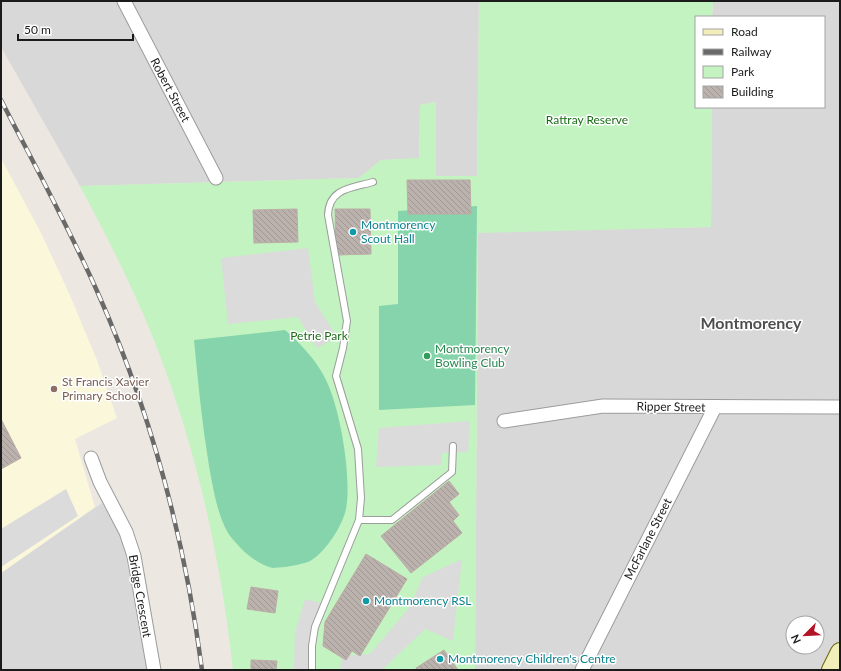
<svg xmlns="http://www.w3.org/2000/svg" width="841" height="671" viewBox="0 0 841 671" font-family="Lato,sans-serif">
  <defs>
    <pattern id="building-back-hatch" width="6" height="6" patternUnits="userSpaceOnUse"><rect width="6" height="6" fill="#bbb2ae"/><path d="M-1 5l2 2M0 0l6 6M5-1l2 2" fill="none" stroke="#a09895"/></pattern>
  </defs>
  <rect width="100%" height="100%" fill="#ece7e1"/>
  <path fill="#d9d8d8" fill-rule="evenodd" d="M1 1H479L477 176H436V102L420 105 419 159 381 160 359 178 80 186 1 47Z
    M713 1H840V670H475L478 232 711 227 712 107H824V17H712ZM793 623H817V647H793Z
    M102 503 115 526 127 553 147 670H1V573Z"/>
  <path fill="#fbf7db" d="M1 158 40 231 69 293 97 360 117 418 75 439 95 507 1 573Z"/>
  <path fill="#c3f3c1" d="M479 1H713L712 17H696V107H712L711 227 478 233 475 670H233C220 550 192 428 144 316 125 272 103 229 80 186L359 178 381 160 419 158 420 105 436 102V176H477Z"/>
  <path fill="#86d4ac" d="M477 206 475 405 379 410V306L398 304V211Z
    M285 330C300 343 316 360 325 378 340 406 352 478 346 509 343 525 324 555 308 562 301 564 292 566 285 567 281 567 276 568 273 568 256 565 237 546 228 533 217 514 213 487 209 466 202 424 198 382 194 340Z"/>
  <path fill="#dbdbdb" d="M308 248 315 302 337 337 317 348 298 317 228 324 221 258Z
    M470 421 468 452 442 453 441 465 376 467 379 428Z
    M66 489 78 516 1 567V529Z
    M462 559 453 641 425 629 382 670H340L342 656 370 654 409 608 423 577Z
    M305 599 325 604 315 628 312 670H294L295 632Z"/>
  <path fill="url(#building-back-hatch)" stroke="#bcaca5" d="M407 180H470L471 214H408Z
    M297 209 298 242 254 243 253 210Z
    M335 209H370L371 254 336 255Z
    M1 419 21 458 1 469Z
    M449 481 459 494 449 502 459 515 453 521 462 533 411 573 381 536Z
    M366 554 407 579 360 656 352 651 346 660 323 646 325 622Z
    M251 587 278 591 275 613 247 609Z
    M444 650 458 670H417L416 668Z
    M251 660 277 661 276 670H251Z"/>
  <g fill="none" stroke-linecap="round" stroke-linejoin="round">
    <g stroke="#9c9c9c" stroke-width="8">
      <path id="lane" d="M359 520H392L452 472 453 446
        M312 670V646L315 627 359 520 361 498 358 449 336 376 343 348 347 321 328 215C329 188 352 188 373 182"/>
    </g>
    <g stroke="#9c9c9c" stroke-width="15">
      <path id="street" d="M124 1 216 178
        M504 421 603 406 840 407
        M91 458 100 482 126 532 134 556 154 670
        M582 670 715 407"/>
    </g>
    <g stroke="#65640f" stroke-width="20">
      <path id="secondary" d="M831 670 840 652"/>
    </g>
    <use href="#lane" stroke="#fff" stroke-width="6"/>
    <use href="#street" stroke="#fff" stroke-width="13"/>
    <use href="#secondary" stroke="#f2eeb9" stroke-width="18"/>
    <g stroke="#696969" stroke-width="4.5">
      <path id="rail" d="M1 100C34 164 68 226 97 291 151 412 185 540 202 670"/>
    </g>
    <use href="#rail" stroke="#fff" stroke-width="3" stroke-dasharray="9" stroke-linecap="butt"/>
  </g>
  <g fill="#0f9aa8" stroke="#fff" stroke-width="1.5">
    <circle cx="353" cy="232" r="4"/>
    <circle cx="366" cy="601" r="4"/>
    <circle cx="440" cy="659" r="4"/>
  </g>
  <circle fill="#2e9e5b" stroke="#fff" stroke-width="1.5" cx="427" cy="356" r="4"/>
  <circle fill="#8d6e63" stroke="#fff" stroke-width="1.5" cx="54" cy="389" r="4"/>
  <g text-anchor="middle" stroke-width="3" stroke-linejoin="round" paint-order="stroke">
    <g font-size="12" fill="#1b1b1b" stroke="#fff">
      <text transform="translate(170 90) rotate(62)" y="4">Robert Street</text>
      <text transform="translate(671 407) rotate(1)" y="4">Ripper Street</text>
      <text transform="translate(648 539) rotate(-63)" y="4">McFarlane Street</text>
      <text transform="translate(140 596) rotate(80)" y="4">Bridge Crescent</text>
    </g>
    <g font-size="12" fill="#196d15" stroke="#fff">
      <text x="587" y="124">Rattray Reserve</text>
      <text x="319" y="340">Petrie Park</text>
    </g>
    <g font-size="12" fill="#0d838f" stroke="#fff" text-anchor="start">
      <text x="361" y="229">Montmorency<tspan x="361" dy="14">Scout Hall</tspan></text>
      <text x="374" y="605">Montmorency RSL</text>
      <text x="448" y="663">Montmorency Children's Centre</text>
    </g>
    <g font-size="12" fill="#27864d" stroke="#fff" text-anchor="start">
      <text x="435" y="353">Montmorency<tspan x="435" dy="14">Bowling Club</tspan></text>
    </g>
    <g font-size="12" fill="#785e54" stroke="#fff" text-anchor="start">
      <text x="62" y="386">St Francis Xavier<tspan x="62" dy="14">Primary School</tspan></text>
    </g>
    <g font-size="16" font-weight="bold" fill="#4e4e4e" stroke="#fff">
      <text x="751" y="329">Montmorency</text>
    </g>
  </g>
  <rect width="841" height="671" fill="none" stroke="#1b1b1b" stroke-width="4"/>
  <rect x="695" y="16" width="130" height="92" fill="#ffffff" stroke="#a4a4a4"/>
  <rect x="703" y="29" width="20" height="6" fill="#f2eeb9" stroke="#a4a4a4"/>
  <text x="731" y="36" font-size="12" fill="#1b1b1b">Road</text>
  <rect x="703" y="49" width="20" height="6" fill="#696969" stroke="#a4a4a4"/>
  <text x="731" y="56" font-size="12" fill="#1b1b1b">Railway</text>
  <rect x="703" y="66" width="20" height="12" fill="#c3f3c1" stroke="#a4a4a4"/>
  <text x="731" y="76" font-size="12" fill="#1b1b1b">Park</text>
  <rect x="703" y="86" width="20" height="12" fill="url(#building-back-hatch)" stroke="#a4a4a4"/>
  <text x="731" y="96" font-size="12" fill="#1b1b1b">Building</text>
  <g transform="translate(805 635) rotate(246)"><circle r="19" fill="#ffffff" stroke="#a4a4a4"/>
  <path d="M0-3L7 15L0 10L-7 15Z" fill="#b31327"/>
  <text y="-6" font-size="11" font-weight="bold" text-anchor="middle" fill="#1b1b1b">N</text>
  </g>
  <path d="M18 34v6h115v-6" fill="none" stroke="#1b1b1b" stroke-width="2"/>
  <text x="24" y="34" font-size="12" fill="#1b1b1b" stroke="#ffffff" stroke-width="3" paint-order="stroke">50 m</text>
</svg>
